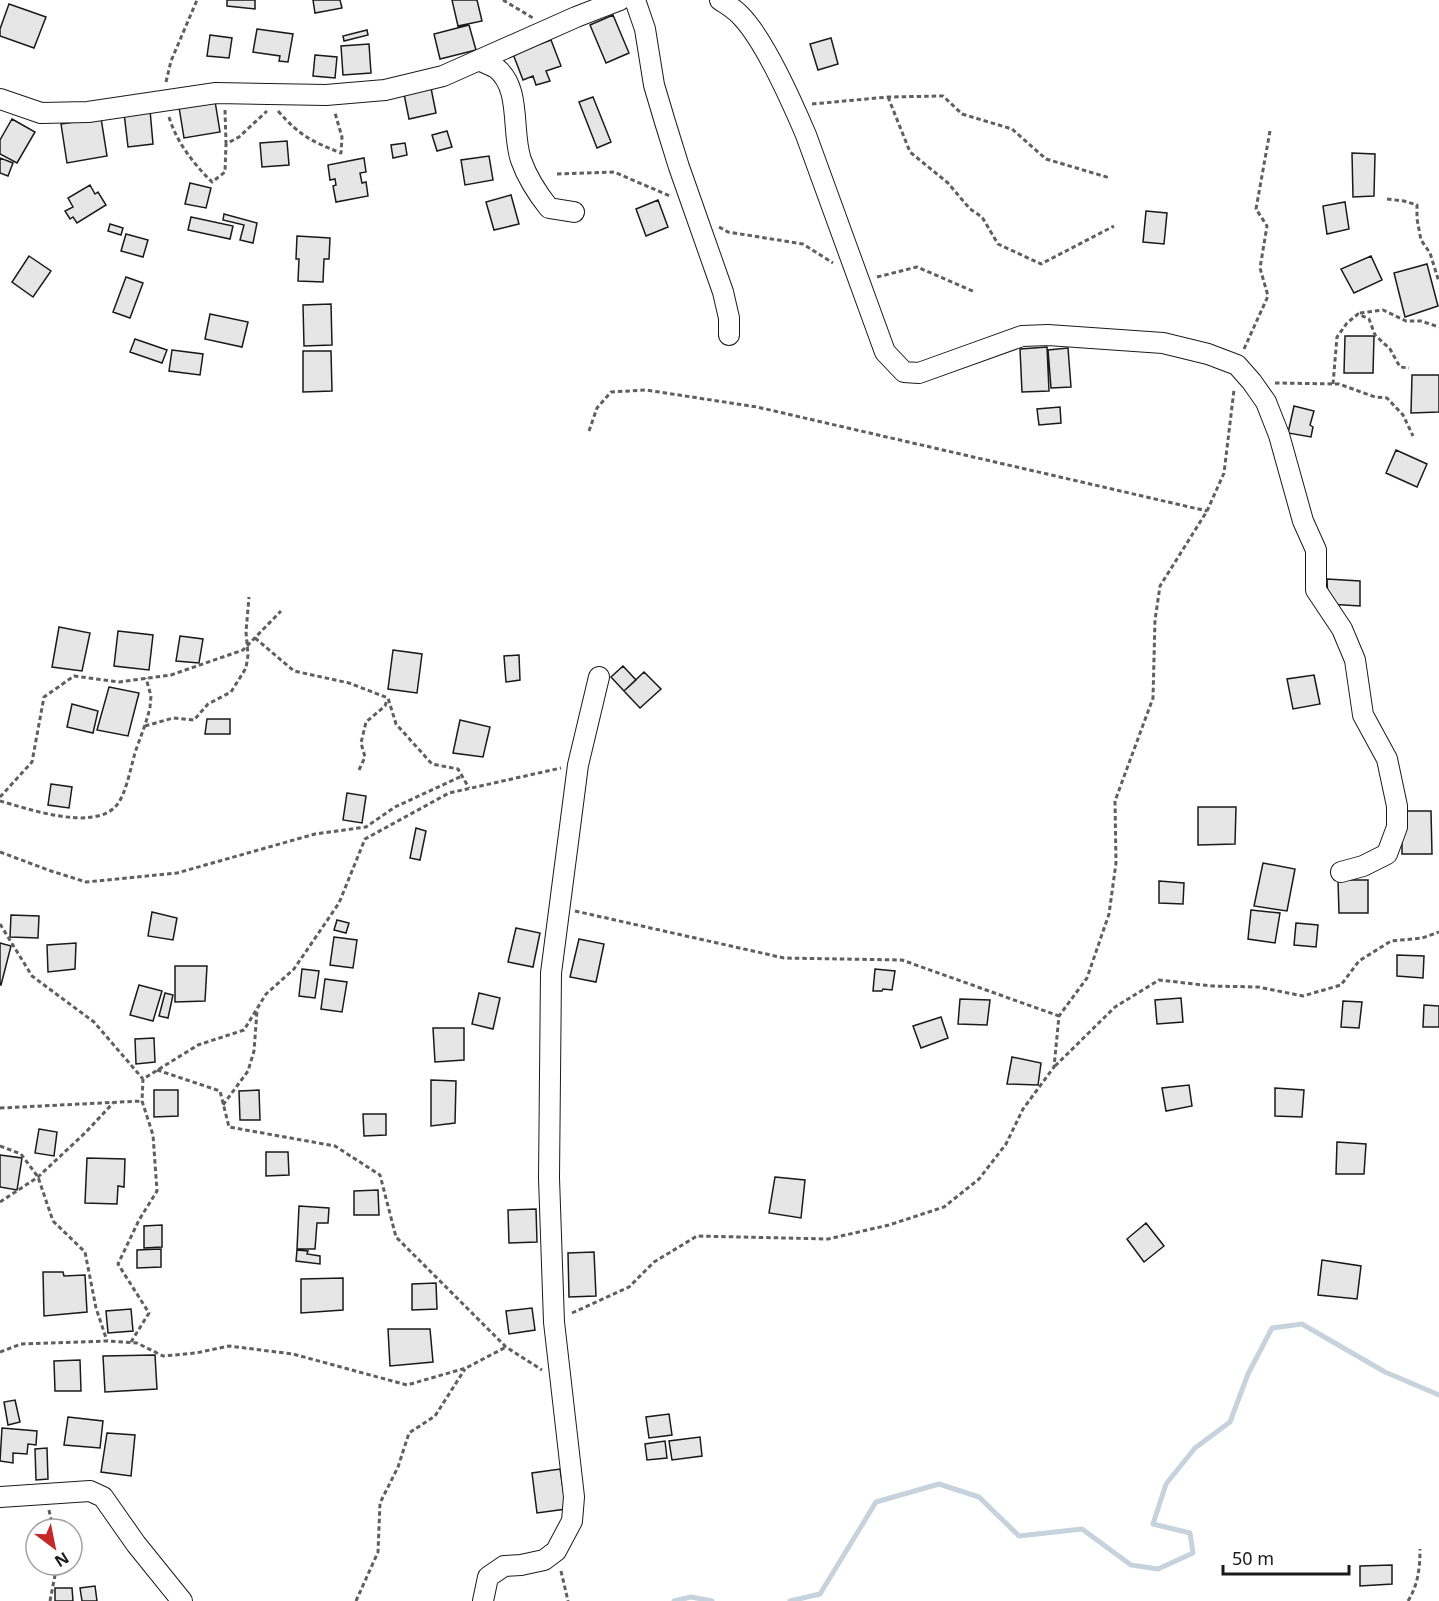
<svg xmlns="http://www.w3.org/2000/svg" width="1439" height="1601" viewBox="0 0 1439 1601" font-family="'Noto Sans',sans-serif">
  <rect width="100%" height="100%" fill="#fff"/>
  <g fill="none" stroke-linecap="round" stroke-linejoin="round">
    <path stroke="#c6d2dc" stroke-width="5" d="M674 1601 691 1597 712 1601
      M790 1601 820 1594 876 1502 939 1484 979 1497 1019 1536 1082 1529 1131 1565 1158 1569 1193 1553 1190 1533 1153 1524 1166 1484 1195 1448 1230 1422 1248 1374 1272 1328 1302 1324 1385 1372 1439 1395"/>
  </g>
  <path fill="#e6e6e6" stroke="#1a1a1a" stroke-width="1.5" d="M227 0H255V9L227 6Z
    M313 0H340L342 8 315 13Z
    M452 0H477L482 21 458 26Z
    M9 4 46 17 34 48 0 36V29Z
    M613 15 629 53 606 63 590 25Z
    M469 25 476 50 440 59 434 34Z
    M257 29 293 34 288 62 279 61 280 56 253 52Z
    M367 30 368 35 344 41 343 36Z
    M210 35 232 38 229 58 207 56Z
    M831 38 838 64 818 70 810 44Z
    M551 40 561 66 546 71 550 81 536 85 533 76 523 80 513 54Z
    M369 44 371 73 343 75 341 46Z
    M315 55 337 57 335 78 313 76Z
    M431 88 436 113 409 119 404 94Z
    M593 97 611 142 597 148 579 102Z
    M215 101 220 132 184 138 179 107Z
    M150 110 153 144 128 147 124 113Z
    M101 118 107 156 67 163 61 124Z
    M12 119 35 132 17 163 0 154V140Z
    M447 131 452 147 437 151 432 135Z
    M287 141 289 165 262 167 260 143Z
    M405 143 407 155 393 158 391 145Z
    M1352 153 1375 154 1374 196 1353 197Z
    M489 156 493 180 465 185 461 160Z
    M0 158 13 163 8 176 0 173Z
    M364 158 366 172 360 173 362 183 366 182 368 196 336 202 333 186 336 185 335 179 330 180 328 165Z
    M190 183 211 188 206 208 185 204Z
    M90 185 95 194 98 192 106 205 77 223 73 217 70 219 65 211 73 207 68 198Z
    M511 195 519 224 494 230 486 202Z
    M658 200 668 227 646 236 636 209Z
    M1345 202 1349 229 1327 234 1323 206Z
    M1146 211 1167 213 1164 244 1143 242Z
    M224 214 257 223 253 243 240 240 244 225 223 220Z
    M191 217 233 226 230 239 188 230Z
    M110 224 123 228 121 235 108 231Z
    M126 234 148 240 143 257 121 251Z
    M297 236 330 238 329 259H324L323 282 298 281 299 259H296Z
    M29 256 51 271 33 297 12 282Z
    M1371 256 1382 280 1354 293 1341 269Z
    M1427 264 1438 306 1405 317 1394 273Z
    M126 277 143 283 130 318 113 312Z
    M331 304 332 345 304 346 303 305Z
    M210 314 248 322 242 347 205 339Z
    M1345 336H1374L1373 373H1344Z
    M135 339 167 350 162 363 130 352Z
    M1047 347 1049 391 1022 392 1020 349Z
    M1068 348 1071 387 1051 388 1048 350Z
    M172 350 203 354 200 375 169 371Z
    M303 351H331L332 391 303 392Z
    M1412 375H1439V412L1411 413Z
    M1294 406 1314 411 1310 425 1313 427 1311 437 1288 433Z
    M1060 407 1061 423 1039 425 1037 409Z
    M1396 450 1427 464 1417 487 1386 473Z
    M1327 579 1360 581V606L1328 604Z
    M59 627 90 633 82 671 52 667Z
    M118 631 153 635 149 670 114 666Z
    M180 636 203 639 199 663 176 661Z
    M393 650 422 654 417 693 388 689Z
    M519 655 520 680 506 682 504 656Z
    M623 666 636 680 624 691 611 677Z
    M644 672 661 689 640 708 624 691Z
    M1314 675 1320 704 1293 709 1287 679Z
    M109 687 139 693 128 736 97 730Z
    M72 704 98 711 93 733 67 727Z
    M207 719H230V734H205Z
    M460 720 490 727 483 757 453 753Z
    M51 784 72 787 69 808 48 805Z
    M347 793 366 796 362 823 343 820Z
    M1198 807H1236L1235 844 1198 845Z
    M1402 811H1431L1432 854H1402Z
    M416 828 426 831 420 860 410 858Z
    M1263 863 1295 869 1287 911 1254 906Z
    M1338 880H1368V913H1339Z
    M1159 881 1184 883 1183 904 1159 903Z
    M1251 910 1280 913 1275 943 1248 939Z
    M152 912 177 918 173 940 148 936Z
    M11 915 39 916 38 938 10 937Z
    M337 920 349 923 346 933 334 930Z
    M1296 923 1318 925 1316 947 1294 945Z
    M516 928 540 933 533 967 508 962Z
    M334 937 357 940 353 968 330 965Z
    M579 939 604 944 596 982 570 977Z
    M0 943 11 946 1 985H0Z
    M76 943 75 969 48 972 47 945Z
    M1397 955 1424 956 1423 978 1397 976Z
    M175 966H207L205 1001 175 1002Z
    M302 969 319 971 315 998 299 996Z
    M875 969 895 971 892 990 883 989 882 991H873Z
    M325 979 347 982 342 1012 321 1009Z
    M139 985 162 991 153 1021 130 1015Z
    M165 993 173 995 168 1018 159 1016Z
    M479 993 500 998 493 1029 472 1024Z
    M1181 998 1183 1022 1157 1024 1155 1000Z
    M960 999 990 1000 987 1025 958 1024Z
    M1343 1001 1362 1002 1359 1028 1341 1027Z
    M1424 1005 1439 1006V1027H1423Z
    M941 1017 948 1038 921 1048 913 1026Z
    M433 1028H464V1060L435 1062Z
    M154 1038 155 1062 136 1064 135 1039Z
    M1012 1057 1041 1063 1038 1085 1007 1084Z
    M431 1080 456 1081 455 1123 431 1126Z
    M1189 1085 1192 1106 1166 1111 1162 1088Z
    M1275 1088 1304 1090 1302 1117 1275 1116Z
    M154 1090H178V1116L154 1117Z
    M259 1090 260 1120H240L239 1091Z
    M363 1114H386V1135L364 1136Z
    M39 1129 57 1132 54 1156 35 1153Z
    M1337 1142 1366 1144 1364 1174H1336Z
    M266 1152H288L289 1175 266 1176Z
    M0 1155 22 1158 17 1190 0 1187Z
    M87 1158 125 1159 124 1187 118 1186 117 1204 85 1203Z
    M775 1177 805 1180 801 1218 769 1213Z
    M378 1190 379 1215H354V1191Z
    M299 1206 329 1208 328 1223H317L315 1249H297Z
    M536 1209 537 1242 509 1243 508 1210Z
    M1146 1223 1164 1246 1144 1262 1127 1239Z
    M162 1225V1247L144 1248V1226Z
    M161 1249V1267L137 1268V1250Z
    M297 1250 308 1251 307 1254 320 1256V1264L296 1261Z
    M594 1252 596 1296 569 1297 568 1253Z
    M1322 1260 1361 1266 1357 1299 1318 1295Z
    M43 1272H63L64 1276 85 1275 87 1312 44 1316Z
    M343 1278V1310L301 1313V1279Z
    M436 1283 437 1309 412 1310V1284Z
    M532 1308 535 1330 509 1334 506 1311Z
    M131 1309 133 1331 108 1333 106 1311Z
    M388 1329H430L433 1362 390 1366Z
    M155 1355 157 1389 105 1392 103 1356Z
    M80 1360 81 1391H55L54 1361Z
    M15 1400 20 1422 8 1425 4 1402Z
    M669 1414 672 1435 649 1438 646 1417Z
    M68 1417 103 1421 100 1448 64 1445Z
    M2 1428 37 1431 36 1445 28 1444 27 1454 13 1453V1463L0 1461Z
    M107 1433 135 1435 131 1476 101 1472Z
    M700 1437 702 1456 672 1460 669 1441Z
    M665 1441 667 1458 647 1460 645 1444Z
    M47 1448 48 1479 36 1480 35 1449Z
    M560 1469 566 1509 537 1513 532 1473Z
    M1392 1565V1584L1360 1586V1566Z
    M95 1586 97 1601H82L80 1588Z
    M55 1588H72L73 1601H55Z"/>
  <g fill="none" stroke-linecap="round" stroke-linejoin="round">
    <g stroke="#1a1a1a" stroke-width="22">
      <path id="minor" d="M635 0 645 29 654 85 665 122 679 167 723 292 729 318V335
        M720 0C726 4 733 8 739 14 764 38 792 102 806 135L885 352 904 372 919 373 1022 336 1048 335 1163 343 1208 354 1237 365 1252 382 1266 402 1279 435 1303 521 1316 550V590L1342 629 1355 660 1363 715 1387 759 1397 806V827L1387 854 1363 866 1341 872
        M479 60C484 63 491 65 496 68 522 88 511 132 521 160 527 177 537 193 549 208L574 212
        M0 99 41 113 88 112 216 93 326 95 385 90 443 76 576 17 620 0
        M0 1497 90 1491 103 1497 136 1544 182 1601
        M483 1601 488 1577 504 1566 521 1565 544 1560 556 1551 572 1521 574 1497 554 1322 549 1178 551 973 578 765 599 677"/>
    </g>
    <path stroke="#5f5f5f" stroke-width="3" stroke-dasharray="4.5 3" stroke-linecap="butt" d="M503 0 533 18
      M166 82 171 61 197 0
      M888 97 910 152 948 183 970 209 982 217 998 244 1041 264 1114 226
      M812 104 888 97 943 96 962 114 1012 129 1046 159 1110 178
      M225 110 226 143
      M278 111C300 136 311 141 341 153L342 137 335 113
      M169 117C177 143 193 163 212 182L225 172 226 144 239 137 267 111
      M557 174 614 172 670 196
      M1387 199 1404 201 1417 205V219L1421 240 1430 253 1439 282
      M719 227 728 232 803 244 833 263
      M877 277 917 267 975 292
      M1360 313 1383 310 1406 321H1421L1439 327
      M1244 349 1268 296 1260 268 1267 226 1256 209 1270 131
      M1275 383 1339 384 1375 397 1387 398 1403 415 1413 436
      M1333 384 1337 337 1347 323 1358 314 1369 319 1375 335 1390 349 1400 367 1409 368
      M589 431 597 408 611 392 646 390 757 407 1207 511
      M255 638 294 671 349 683 388 698 396 724 432 764 458 769 469 788
      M145 726 173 718 194 720 208 704 231 692 246 668 248 655 246 632 249 597
      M359 770 365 757 361 743 366 722 385 706 387 700
      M0 797 32 762 44 697 74 676 119 682 171 675 243 650 281 611
      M0 801C29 809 91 831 115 807 127 795 131 763 137 747 142 733 147 721 150 707L151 696 146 678
      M0 852 51 871 86 882 177 873 315 834 366 827 395 807 462 776
      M575 911 784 958 902 960 1059 1016
      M0 924 32 976 94 1022 143 1079
      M1055 1066 1115 1007 1159 980 1212 986 1258 987 1303 996 1341 985 1359 961 1391 941 1422 938 1439 932
      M157 1070 220 1091 229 1127 335 1146 380 1175 396 1237 506 1347 542 1370
      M223 1105 248 1071 254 1051 257 1011
      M0 1108 142 1101
      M0 1146 21 1154 38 1177 53 1221 85 1252 96 1308 107 1341
      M0 1202 38 1177 86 1132 114 1102
      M572 1313 629 1287 654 1262 697 1236 828 1239 889 1225 944 1207 979 1179 1006 1144 1023 1109 1054 1067 1059 1016 1087 978 1109 914 1116 863 1115 801 1153 698 1155 620 1160 586 1207 511 1224 473 1234 390
      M131 1342 149 1313 118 1264 139 1220 157 1191 153 1135 142 1101 143 1079 198 1045 244 1030 266 994 294 969 339 903 365 839 449 793 561 768
      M0 1352 21 1344 107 1341 137 1343 163 1356 196 1353 229 1346 293 1354 407 1385 466 1368 506 1347
      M49 1510 53 1529
      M561 1571 568 1601
      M50 1601 57 1565
      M356 1601 378 1552 380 1503 398 1467 409 1433 435 1416 465 1369
      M1408 1601C1418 1585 1420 1568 1420 1549"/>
    <use href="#minor" stroke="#fff" stroke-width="20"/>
  </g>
  <g transform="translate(54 1547) rotate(148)"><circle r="28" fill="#ffffff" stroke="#a3a3a3" stroke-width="1.5"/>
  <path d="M0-4.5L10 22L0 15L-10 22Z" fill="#c62828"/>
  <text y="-9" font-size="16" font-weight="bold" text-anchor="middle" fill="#1a1a1a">N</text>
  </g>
  <path d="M1223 1565v9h126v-9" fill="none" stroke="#1a1a1a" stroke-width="3"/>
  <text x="1232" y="1565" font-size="18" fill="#1a1a1a" stroke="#ffffff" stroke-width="4.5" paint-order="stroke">50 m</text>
</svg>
